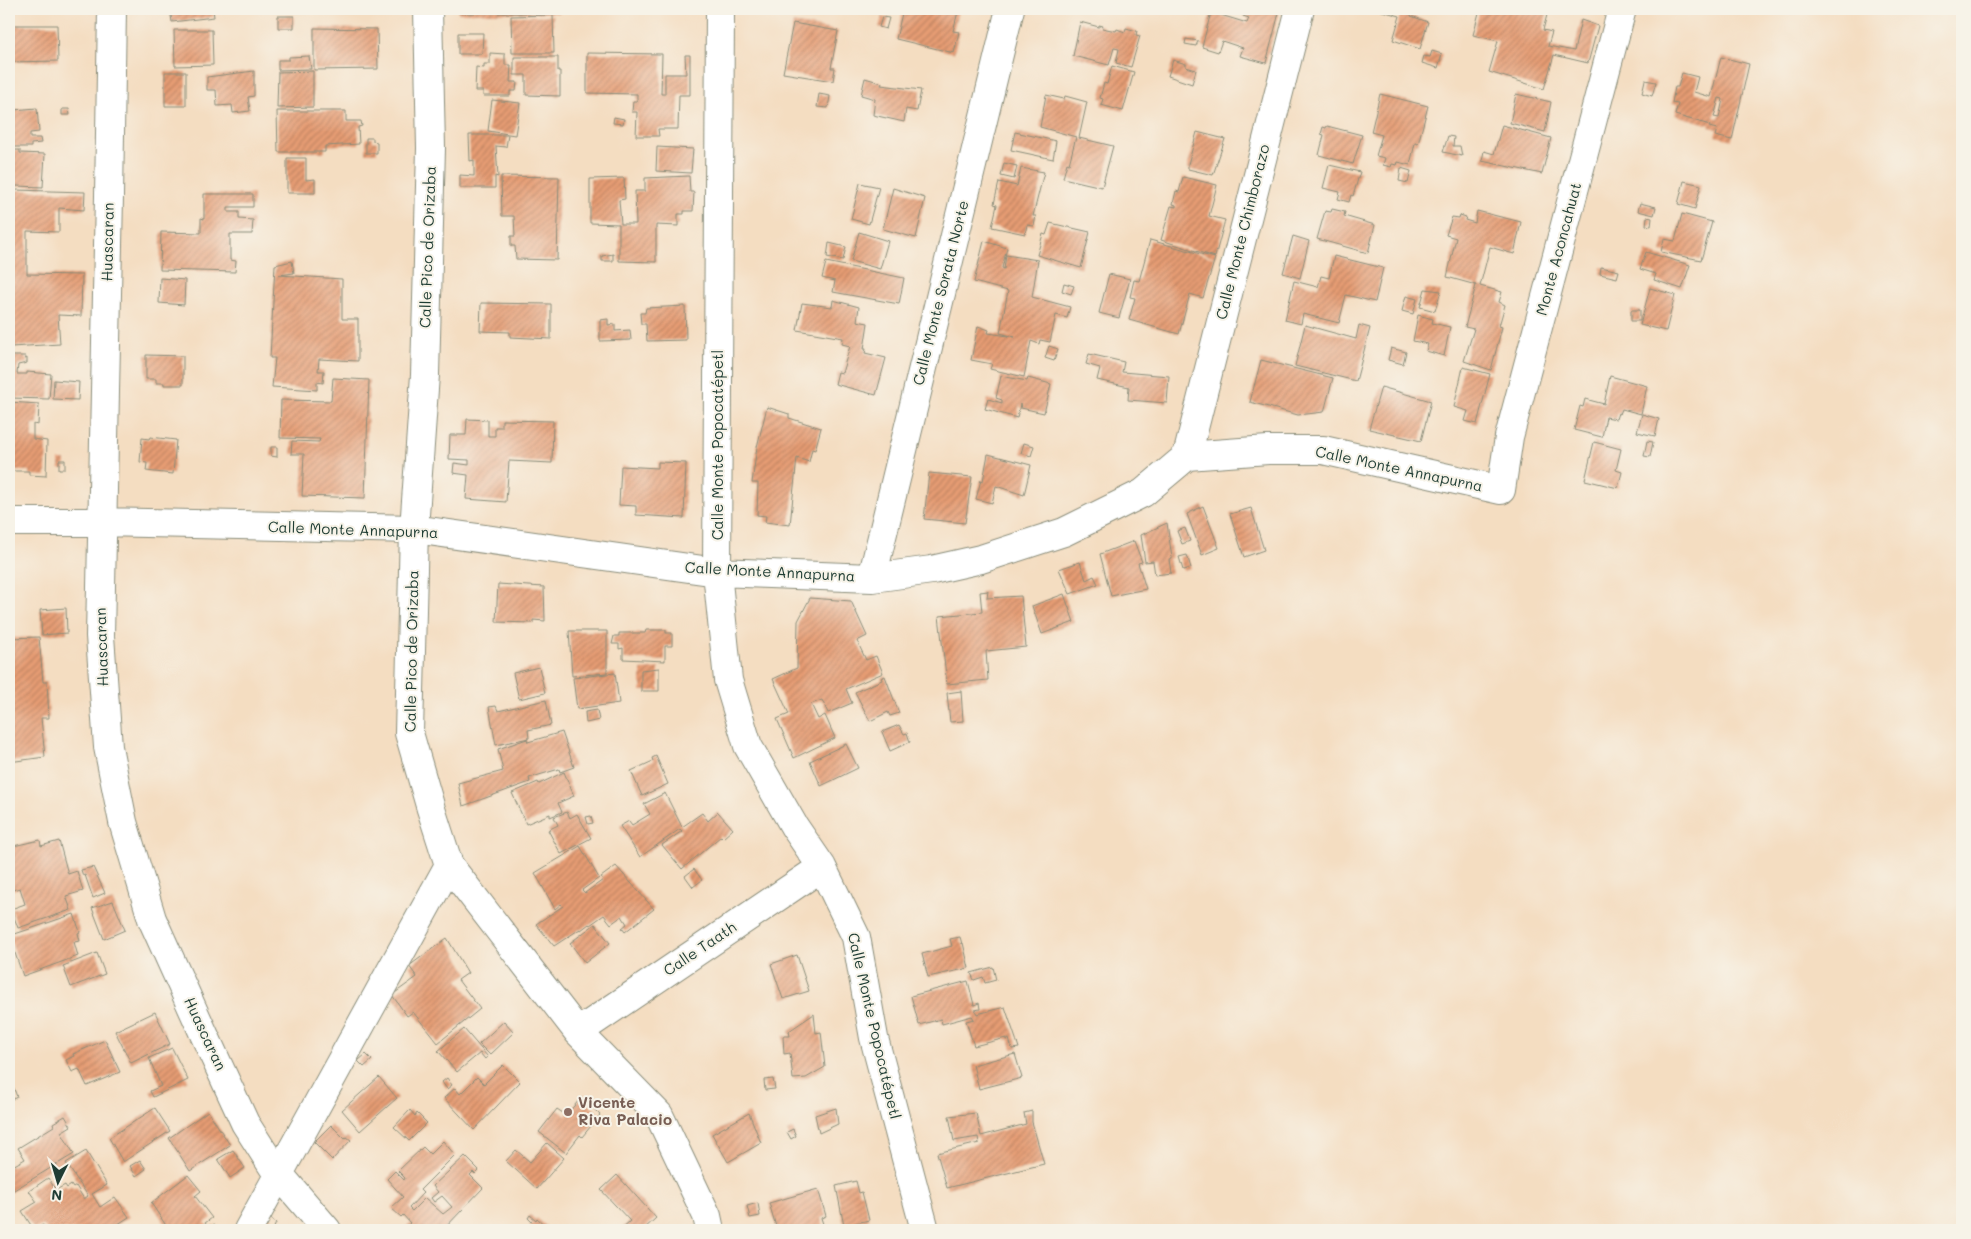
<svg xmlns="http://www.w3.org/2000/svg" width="1971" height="1239" viewBox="0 0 1971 1239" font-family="Mali,sans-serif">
  <defs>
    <pattern id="building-hatch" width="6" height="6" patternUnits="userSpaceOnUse" patternTransform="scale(1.25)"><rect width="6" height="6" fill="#e69c73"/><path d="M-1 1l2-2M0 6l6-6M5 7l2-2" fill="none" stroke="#ba805f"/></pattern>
  </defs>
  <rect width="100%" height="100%" fill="#f7f3e8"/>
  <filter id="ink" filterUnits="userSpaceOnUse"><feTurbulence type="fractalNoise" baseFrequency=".02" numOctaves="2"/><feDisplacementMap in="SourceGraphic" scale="10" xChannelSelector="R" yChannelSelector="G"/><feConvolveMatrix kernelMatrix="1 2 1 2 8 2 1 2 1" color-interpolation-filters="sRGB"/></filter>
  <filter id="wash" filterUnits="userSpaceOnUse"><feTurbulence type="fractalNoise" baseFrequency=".0096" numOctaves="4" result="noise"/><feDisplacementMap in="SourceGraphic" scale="20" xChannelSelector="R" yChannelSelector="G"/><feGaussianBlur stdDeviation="1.12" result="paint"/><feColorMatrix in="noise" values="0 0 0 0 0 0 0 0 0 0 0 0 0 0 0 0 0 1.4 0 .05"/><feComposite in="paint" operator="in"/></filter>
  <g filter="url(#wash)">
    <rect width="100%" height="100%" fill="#f4ddc1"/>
    <g id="blocks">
      <path fill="url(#building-hatch)" fill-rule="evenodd" d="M170 9H213L214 17 172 22Z
        M458 9H560V13H458Z
        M903 9 931 10 932 9H955V11L958 12 953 31 959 32 954 53 896 39Z
        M1237 9H1280L1266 63 1240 56 1243 48 1222 41 1218 52 1202 47 1211 12 1247 23 1249 18 1243 16 1244 11Z
        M1375 9H1413L1411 16 1428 22 1420 49 1393 40 1400 16Z
        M1480 9H1539L1548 11 1543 30 1552 32 1548 46 1574 51 1581 20 1598 26 1588 63 1554 55 1544 89 1489 72 1498 41 1473 35Z
        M553 15 554 53H512L511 16Z
        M278 16H294V28H278Z
        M882 17 889 18 886 29 879 27Z
        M1080 22 1099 27V25L1103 26 1102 28 1116 31 1117 29 1125 32 1126 28 1137 31 1136 35 1140 36 1131 67 1116 63 1119 49 1114 48 1109 65 1073 56Z
        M793 23 838 31 831 68H835L833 81 783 73Z
        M9 25H57L58 61 9 62Z
        M314 28 377 29 378 69 314 70Z
        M174 30H212L213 65 175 66Z
        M458 33H483L482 54H458Z
        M1186 39 1198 41 1196 46 1185 44Z
        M1432 51 1442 54 1438 68 1422 63 1424 56 1430 57Z
        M490 53 505 54V65H511L510 82H517L516 91H510V96H483V91H475L476 67 484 68V64H490Z
        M587 53 662 54 661 94H665V74H686L685 55H690V95H679L678 129H658L659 136H636L637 112H632L633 101H637V94L587 93Z
        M309 56 311 69 278 70V60H289V57Z
        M514 57H558V71H560V96L526 95V75H514Z
        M1721 57 1749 64 1732 140 1715 136 1717 129 1709 127 1710 125 1675 115 1678 104 1672 103 1675 87H1678L1682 73 1698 77 1694 92 1711 97ZM1719 98 1723 99 1719 118 1714 117Z
        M1173 60 1186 64V67L1196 70 1192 84 1168 76Z
        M1112 66 1134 72 1123 111 1101 105 1103 99 1100 98 1104 83 1107 84Z
        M254 71V96L248 97 250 111 233 113 232 105 217 106 216 90H207V77Z
        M313 71V107L277 108 278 72Z
        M165 72H186V106H165Z
        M865 78 882 83 881 85 921 90 917 111 906 109 904 122 873 115 875 99 861 95Z
        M1645 80 1656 82 1652 96 1642 93Z
        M819 94 830 96 828 108 817 107Z
        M1380 94 1428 106 1418 144 1415 143 1410 165 1398 162 1397 165 1392 164 1391 167 1383 165 1385 158 1376 156 1382 135 1371 132Z
        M1516 94 1551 102 1545 132 1510 123Z
        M1046 95 1064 99 1065 96 1087 102 1079 138 1113 146 1102 187 1063 178 1067 163 1069 164 1076 137 1040 127Z
        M492 100 520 103 515 135 488 131Z
        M9 107H13V110L37 108 39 132 30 133V138H40L41 143 31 144V147H9Z
        M62 109H69L70 115H62Z
        M277 111H346V121H361L362 126 358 127 359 144 325 146V152H278Z
        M614 117 624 119 623 124 613 123Z
        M1502 125 1551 138 1542 174 1482 161 1484 151 1494 154Z
        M1327 126 1362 135 1353 164 1319 155 1324 135 1321 134 1323 127 1326 128Z
        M1015 132 1056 141 1053 159 1011 150Z
        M1197 132 1225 139 1213 175 1188 169V164Z
        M469 135H508L506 147 496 146 498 177 495 176V188H460V175L474 176V160L470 161Z
        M1448 136 1454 137 1453 146H1460L1462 156 1443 152Z
        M366 138H373V141L377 142V153H366Z
        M657 147 693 149 691 173 656 171Z
        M9 150H20V153L45 154 43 187 16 186 15 190 85 192 84 210 59 208V232L27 231V274L82 275 81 316 58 315 60 344 11 347 9 314Z
        M287 158H306V180L315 179V193H287Z
        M1004 163 1017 166 1014 179 1001 176Z
        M1329 165 1360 172 1353 196 1351 195 1349 202 1338 199 1340 192 1323 188Z
        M1021 168 1044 172 1033 216H1036L1034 226 1027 225 1025 234 992 227 997 205 994 204 999 182 1017 186Z
        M1401 168 1411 171 1408 183 1399 181Z
        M501 176 559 177 557 260 516 259 515 246H511V236H515L514 216H502Z
        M689 176 690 192H694L693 211H684V214H678V226L656 225V262L619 261V224L590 223V179L624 178 625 199 619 200 621 224H636L635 191H645V178Z
        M1183 177 1217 185 1209 216 1225 220 1215 257 1161 240 1171 206 1176 207V205L1173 204 1176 191 1179 192Z
        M1684 181 1701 185 1695 209 1678 204Z
        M860 183 879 187 869 224 851 219Z
        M893 188 925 198 916 238 883 229Z
        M204 194H253V207H228V212H239V219L253 220 252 234H230V260L236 261 235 272 160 270 161 232 201 233V218L204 219Z
        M1640 203 1656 207 1654 215 1638 211Z
        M1332 209 1345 212 1344 216 1375 225 1368 253 1317 239 1325 211 1331 212Z
        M1477 211 1521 222 1514 254 1490 247 1480 286 1502 292 1499 302 1505 305 1499 326 1502 327 1491 370 1464 361 1474 329 1465 327 1476 285 1447 277 1456 238 1446 235 1452 217 1459 218 1460 215 1466 217 1465 220 1475 223Z
        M1682 214 1712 222 1701 260 1661 252 1664 239 1675 241Z
        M1647 217 1652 218 1651 226 1646 225Z
        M1050 223 1090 232 1081 268 1037 255 1043 234 1046 235Z
        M859 232 888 241 880 269 851 261Z
        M1293 236 1309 241 1300 278 1283 273Z
        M1150 240 1215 258 1203 298 1190 294 1179 334 1129 320 1135 298 1130 297 1134 280 1139 281Z
        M984 241 1007 248 1002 268 1004 269 1006 255 1038 260 1032 297 1070 307 1067 318 1056 315 1050 342 1040 340 1039 344 1031 341 1024 377 990 369 992 364 971 360 978 326 989 330 988 333 1015 337 1000 333 1008 291 974 282Z
        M829 243 846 247 843 260 827 257Z
        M1646 252 1690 265 1682 289 1654 280 1656 274 1640 269Z
        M613 254V261H602V256Z
        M1334 256 1383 268 1375 302 1346 295 1339 323 1303 314 1301 324 1285 320 1294 281 1318 287 1321 276 1329 278Z
        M292 261 294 273 279 275 342 279V319H358V361L319 359 318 371H324L323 383 317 382V390L272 387 275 358H270L275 265Z
        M826 262 904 278 899 304 833 292 835 281 822 278Z
        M1601 267 1619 271 1617 278 1600 274Z
        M1109 274 1130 279 1119 318 1099 313Z
        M160 278 185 280 184 305 159 303Z
        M1064 283 1074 286 1071 294 1062 291Z
        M1650 288 1675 295 1666 331 1640 325Z
        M1425 289 1441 291 1435 311 1420 307Z
        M1406 296 1417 299 1413 314 1402 311Z
        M833 300 859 307 857 321 868 323 864 349H866L865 353 886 358 876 395 835 384 838 372 842 373 850 346 842 344 843 338 797 330 802 303 832 307Z
        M481 303 551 304V339L510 337V332L480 331Z
        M685 306 686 340 647 341 646 324H641L640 313H645L646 308Z
        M1631 310H1640V321H1631Z
        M1418 315 1433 319 1432 323 1450 327 1444 356 1426 351 1428 344 1413 341Z
        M608 319V325L615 324V331L630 330 631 340 600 341V320Z
        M1305 325 1356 339 1359 325 1370 328 1356 381 1295 366Z
        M1049 346 1058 349 1054 361 1045 358Z
        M1391 348 1406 352 1403 364 1388 360Z
        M1089 354 1124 362 1122 372 1169 376 1167 403 1128 400 1129 387 1097 380 1100 368 1086 364Z
        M146 355 183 356V385H164V383H156V379H146Z
        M9 356H25V359L27 358V363L18 365 17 374H27V372L51 374 49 399 9 398Z
        M1261 360 1333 378 1324 412 1298 415 1250 402Z
        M1463 367 1490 374 1477 424 1465 421 1468 411 1454 407Z
        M1001 376 1027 381 1028 378 1051 384 1044 413 1021 408 1020 404 1017 418 985 409 988 399 1002 403V400L996 398Z
        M1610 376 1647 386 1641 414 1622 409 1620 414 1618 413 1616 419 1606 417 1602 437 1574 430 1580 406 1583 407 1585 399 1604 404Z
        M333 378 369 380 365 498 302 496 304 454H291L292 441 319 442 320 439 280 438 281 400 331 401Z
        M54 380 79 382 78 400 53 399Z
        M1381 387 1431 401 1421 441 1369 429Z
        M9 402 39 404 38 425 33 424V439L47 441 46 476 29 475V471H9Z
        M767 407 789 414V418L821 428 815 450 812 449 809 462 797 458 790 525 765 522 766 516 757 515 758 483H752L757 447Z
        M1642 414 1659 419 1655 436 1637 432Z
        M467 419 488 420V436H495V427H502V420L553 421 552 463 509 461 506 502 466 499 468 475 453 473 454 463 469 465V460L449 459 450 435H466Z
        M150 437 176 440 173 474 146 471 147 463 140 462 142 438 149 439Z
        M1647 441 1653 442 1650 457 1644 456Z
        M1594 442 1621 449 1616 470 1622 472 1618 488 1585 480Z
        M1024 443 1034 446 1031 456 1021 453Z
        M271 447H277V457L271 456Z
        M988 454 1031 465 1024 495 996 486 992 503 976 499 981 480 983 481Z
        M59 460H65V469H59Z
        M658 462 686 463 684 518 636 515V506L619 505 621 466 658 468Z
        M929 473 972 477 965 523 924 519Z
        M1203 506 1219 548 1202 555 1187 514Z
        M1251 508 1264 550 1244 557 1230 514Z
        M1167 523 1172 558 1169 559 1171 573 1155 575 1153 561 1145 562 1141 535Z
        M1185 528 1190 541 1182 544 1177 531Z
        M1134 541 1142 562 1138 563 1146 589 1111 596 1100 554Z
        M1187 555 1191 568 1183 570 1179 557Z
        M1080 562 1086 580 1094 576 1098 584 1070 594 1059 569Z
        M498 584 544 587 545 621 533 620V623L496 622Z
        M988 591 987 598 1021 596 1026 647 986 651 988 680 947 684 939 616 982 612 980 592Z
        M1064 594 1074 622 1042 634 1032 606Z
        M810 598 851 601 867 636 857 641 866 660 876 656 883 673 846 689 852 703 828 713 822 700 811 704 818 719 825 715 835 738 794 758 777 719 789 714 773 679 797 668 798 621Z
        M66 608 67 633 42 635 40 610Z
        M9 610H10L11 634H9Z
        M646 630H666V633H672V646H665V661L623 659V648L619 649V644H612L614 636H619V633H645Z
        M569 631H607V673L572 676Z
        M39 637 43 682H47L49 718H41L45 757 9 762V638Z
        M539 667 545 693 519 699 513 673Z
        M659 668V691H641V670Z
        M615 673 619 703 577 709 573 678Z
        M885 676 899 713 890 716 888 712 870 721 855 692 882 680 881 678Z
        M961 691 963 721 950 722 947 693Z
        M546 700 551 725 528 730 529 738 496 745 489 707 496 706 498 711Z
        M597 710 599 720 586 723 585 712Z
        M899 725 904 734 907 733 910 742 890 751 882 732Z
        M562 732 574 767 560 772 559 769 529 778 530 782 463 806 458 783 503 771 498 749 527 739 528 742Z
        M846 744 858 768 821 786 810 761Z
        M656 756 668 784 642 796 631 771 653 761 652 758Z
        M564 772 574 796 558 803 562 812 550 817V814L526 824 512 793 538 782 539 784Z
        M665 793 682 827 702 813 708 821 718 812 733 829 723 838 721 836 682 869 662 845 682 831 680 829 640 857 620 826 629 821 632 825 650 814 644 804Z
        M567 812 570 818 577 814 591 838 561 854 548 830 558 825 554 817Z
        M591 816 593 823 588 824 586 817Z
        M40 840 41 846 59 841 68 874 77 871 83 891 66 896 71 910 18 928 11 909 25 904 20 888 9 891V847Z
        M580 846 599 878 582 890 585 893 603 880 601 877 616 866 654 909 625 932 622 928 627 924 622 916 611 924 604 915 590 925 589 924 581 930 580 929 554 946 536 924 563 906 561 904 555 909 535 873Z
        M93 867 105 893 93 898 85 875 83 876 81 870Z
        M694 869 702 880 693 887 685 876Z
        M113 901 125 930 104 939 92 908Z
        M74 914 80 932 78 933 80 941 74 942 78 956 23 976 9 936Z
        M595 924 610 943 585 963 570 943Z
        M960 937 962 944 963 943 969 968 928 977 922 954 952 946 950 939Z
        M447 938 468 973 458 980 480 1009 438 1043 413 1012 407 1016 392 995 417 977 409 966Z
        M97 953 105 974 71 987 63 966Z
        M797 955 809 991 783 999 771 964Z
        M993 967 996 980 985 983 983 977 974 980 971 973Z
        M968 981 974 1005 979 1003 980 1009 975 1010 977 1014 1005 1007 1019 1048 1012 1049 1009 1039 1006 1040V1038L974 1046 966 1021 974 1019 972 1016 942 1024 941 1019 919 1025 911 996Z
        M155 1012 170 1044 131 1063 115 1031Z
        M814 1014 816 1033 821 1032 825 1067 806 1078 793 1079 790 1053 784 1054 783 1036H790L789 1031Z
        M504 1021 514 1032 490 1055 479 1044Z
        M464 1029 488 1057 485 1059 480 1053 457 1072 438 1051Z
        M105 1040 120 1072 87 1086 79 1069 72 1072 66 1060 74 1056 73 1054Z
        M172 1048 188 1080 153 1097 150 1091 161 1086 149 1058Z
        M366 1054 372 1060 364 1067 358 1061Z
        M1015 1054 1022 1078 979 1089 973 1065Z
        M503 1065 520 1082 474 1130 444 1098 455 1088 460 1094 477 1077 484 1084Z
        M379 1077 397 1098 360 1131 342 1110Z
        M447 1078 452 1085 447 1089 442 1082Z
        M773 1079 775 1089 765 1090 764 1080Z
        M12 1083 17 1097 9 1101V1084Z
        M582 1097 600 1115 582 1137 580 1135 566 1153 539 1132 557 1109 566 1115Z
        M155 1108 170 1131 123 1162 109 1138Z
        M836 1108 838 1124 819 1133 815 1115Z
        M410 1110 415 1116 417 1113 427 1123 409 1141 394 1127Z
        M208 1111 230 1145 190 1171 169 1138Z
        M1032 1111V1122L1044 1164 947 1188 937 1153 979 1143 978 1137 954 1141 949 1116 976 1113 981 1136 1026 1124 1024 1113Z
        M749 1113 761 1143 728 1162 712 1134Z
        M65 1116 71 1126 61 1132 74 1154 9 1193V1165L11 1167 25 1159 18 1148 54 1126 53 1123Z
        M331 1125 345 1139 347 1137 351 1140 332 1160 314 1142Z
        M793 1129 796 1136 791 1139 787 1132Z
        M443 1141 455 1155 420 1190 423 1193 409 1208 412 1211 425 1198 443 1214 452 1207 442 1196 434 1202 431 1198 438 1192 433 1186 465 1156 479 1170 475 1174 473 1172 470 1175 483 1188 443 1230H403L410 1223 403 1215 401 1217 391 1208 403 1197 387 1179 395 1171 404 1180 405 1178 398 1171 423 1147 430 1154Z
        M547 1143 564 1158 537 1189 506 1161 516 1150 530 1162Z
        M233 1150 245 1168 230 1178 218 1159Z
        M86 1151 107 1185 92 1194 100 1207 115 1197 129 1217 109 1230H47L43 1225 34 1230 22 1211 37 1202 29 1191 48 1178 56 1190 65 1185 67 1188 71 1185 73 1188 76 1186 84 1199 88 1196 66 1163Z
        M140 1160 146 1169 136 1176 130 1166Z
        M188 1175 201 1191 195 1196 212 1218 205 1223 209 1228 214 1225 218 1230H169L151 1203Z
        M617 1175 656 1218 643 1230H620L630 1221 601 1190Z
        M856 1181 859 1193 862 1192 869 1220 844 1226 836 1186Z
        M818 1189 826 1216 821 1218 825 1230H777L769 1203Z
        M758 1203 760 1216 750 1218 747 1206Z
        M258 1208 276 1223 273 1230H250Z
        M530 1215 536 1220 537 1218 549 1229 532 1230 529 1227 533 1223 528 1218Z"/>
    </g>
  </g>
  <g filter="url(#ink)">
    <use href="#blocks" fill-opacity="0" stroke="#8a8d7a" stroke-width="1"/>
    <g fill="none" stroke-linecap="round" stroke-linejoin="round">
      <g stroke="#8a8d7a" stroke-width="30">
        <path id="minor" d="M112 9 109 196 100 636 108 747 123 822 152 919 203 1032 245 1123 273 1167 327 1230
          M428 9 431 148 425 375 414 529 409 733 431 809 449 865 578 1032 659 1115 707 1216 710 1230
          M720 9 717 572 728 680 748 746 794 826 822 867 856 937 874 1038 925 1230
          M1187 456 1300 9
          M9 522H101L414 529 717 572 872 578 932 570 981 559 1064 532 1143 493 1187 456 1268 450H1323L1501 490 1509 437 1622 9
          M872 578 1010 9
          M578 1032 822 867
          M248 1230 449 865"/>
      </g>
      <use href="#minor" stroke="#fff" stroke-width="28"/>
    </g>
  </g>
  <circle fill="#8d6e63" stroke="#f7f3e8" stroke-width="2" cx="568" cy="1112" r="5"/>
  <g text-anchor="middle" stroke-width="4" stroke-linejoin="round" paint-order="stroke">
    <g font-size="15" fill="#1f3d34" stroke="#f7f3e8">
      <text transform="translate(1243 232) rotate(-76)" y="5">Calle Monte Chimborazo</text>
      <text transform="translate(108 242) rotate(-89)" y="5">Huascaran</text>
      <text transform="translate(428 247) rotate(-88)" y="5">Calle Pico de Orizaba</text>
      <text transform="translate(1559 249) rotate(-75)" y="5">Monte Aconcahuat</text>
      <text transform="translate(941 293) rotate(-76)" y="5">Calle Monte Sorata Norte</text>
      <text transform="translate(718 445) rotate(-90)" y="5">Calle Monte Popocatépetl</text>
      <text transform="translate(1399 469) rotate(12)" y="5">Calle Monte Annapurna</text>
      <text transform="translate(353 530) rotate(2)" y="5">Calle Monte Annapurna</text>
      <text transform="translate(770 572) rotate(3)" y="5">Calle Monte Annapurna</text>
      <text transform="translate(102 647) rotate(-92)" y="5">Huascaran</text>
      <text transform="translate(412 651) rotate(-89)" y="5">Calle Pico de Orizaba</text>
      <text transform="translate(700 949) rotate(-34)" y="5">Calle Taath</text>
      <text transform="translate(874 1026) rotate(77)" y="5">Calle Monte Popocatépetl</text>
      <text transform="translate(205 1034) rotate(65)" y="5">Huascaran</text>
    </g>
    <g font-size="15" font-weight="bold" fill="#785e54" stroke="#f7f3e8" text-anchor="start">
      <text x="578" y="1108">Vicente<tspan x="578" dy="17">Riva Palacio</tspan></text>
    </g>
  </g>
  <rect width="1971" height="1239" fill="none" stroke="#f7f3e8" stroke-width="30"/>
  <g transform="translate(58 1182) rotate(185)" stroke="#f7f3e8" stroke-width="4" paint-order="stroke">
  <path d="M0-4L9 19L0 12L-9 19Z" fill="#1f3d34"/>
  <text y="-8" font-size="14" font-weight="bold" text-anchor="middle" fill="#1f3d34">N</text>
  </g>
</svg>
